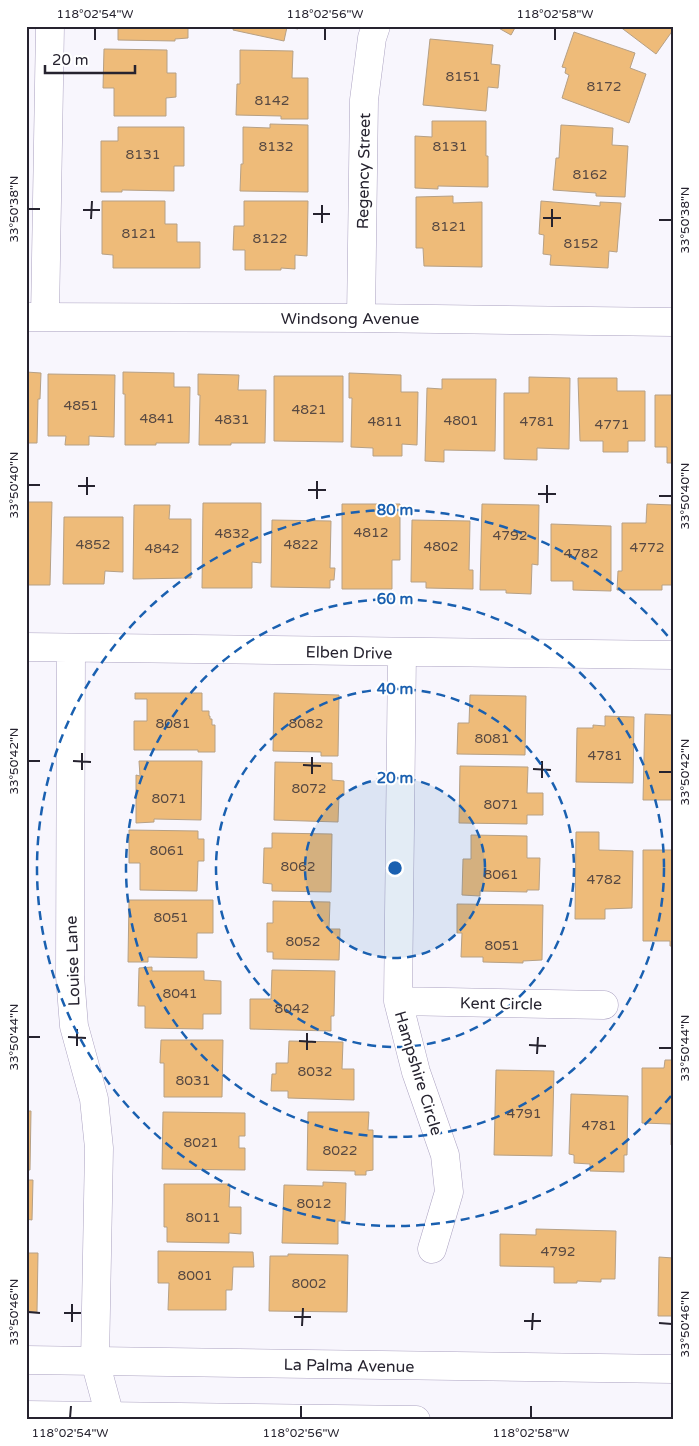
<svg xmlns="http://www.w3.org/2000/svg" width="699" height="1446" viewBox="0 0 699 1446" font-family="'Varela Round',sans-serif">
  <rect width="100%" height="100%" fill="#f8f6fd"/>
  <path fill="#eebb79" stroke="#b6a085" d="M118 26H188V38L175 39V41L118 40Z
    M234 26H299L298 29 287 27 284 41 233 30Z
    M495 26H516L511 35Z
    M619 26H673V30L656 54Z
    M574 32 635 53 630 68 646 74 629 123 562 98 569 75 565 73 566 68 562 67Z
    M430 39 493 45 491 64 500 65 498 88 488 87 486 111 423 105Z
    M104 49 167 50V73H176V97L166 98V116H114V88H103Z
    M240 50 293 51 292 78H308V119H281V116L236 115 237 84H240Z
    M432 121H486V156H488V187L438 186V189L415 188V136L432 137Z
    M270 124 308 125V192L240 191 241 164H243V127L270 128Z
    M561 125 613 128 612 145 628 146 625 197 596 196V193L553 190 556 158H559Z
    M118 127H184V166H174V191L122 190V192H101V141H118Z
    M453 196V203L482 202V267L424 266 423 248H416V197Z
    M102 201H165V224H177V242H200V268H113V255L102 254Z
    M244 201H308L307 256 295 255V269L281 268V270H245V250H233L234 226H244Z
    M541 201 600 206V202L621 203 617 252 609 251 608 268 550 265 551 255 543 254 544 235 539 234Z
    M26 372 41 373 40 399H38L37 443H26Z
    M123 372 174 373V387H190L189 443H156V445H125V394H123Z
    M349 373 401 375V392H418L417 445 402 444V456H373V448L351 447 352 398H349Z
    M48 374 115 375 114 437 89 436V445H65L66 436H48Z
    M198 374 239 375 238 390H266L265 443H231V445H199L200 395H198Z
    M274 376H343V442L274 441Z
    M529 377 570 378 569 449 537 448V460L504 459V393H529Z
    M578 378H617V391H645V441H628V452H603V441H580Z
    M442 379H496L495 451 444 450V462L425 461 427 388 442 389Z
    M655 395H673V463H667V447H655Z
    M26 502H52L50 585H26Z
    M203 503H261V563L252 562V588H202Z
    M342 504H400V560H392V589H342Z
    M482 504 539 505 538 565 532 564 531 594 506 593V590H480Z
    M647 504 673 505V585H662V590H617L618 571H622V523H646Z
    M134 505H170L169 519H191V578L133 579Z
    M64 517H123V572L105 571 104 584H63Z
    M272 520 331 521 330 568H335L334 580H330V588L271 587Z
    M412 520 470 521 469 570H473V589L426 588V582H411Z
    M551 524 611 526V591L573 590V581H551Z
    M135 693H202V711H209V716H210V719H212V725H215V752H198V750H134V721H147V699H135Z
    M274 693 339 695 338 756H321V752L273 751Z
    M470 695 526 696 525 755 457 754 458 723H469Z
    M645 714 673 715V800H643Z
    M605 716 634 717 633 783 576 782 577 728H593V725L605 726Z
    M139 761H202L201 820 154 819V822L136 823V775L140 776Z
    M275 762 332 763V780L344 781V795H339L338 822 274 820Z
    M460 766 528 767 527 793H543V815H527V824L459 823Z
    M129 830 198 831V839H204V861H198L197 891 140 890V863H129Z
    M576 832H599V850L633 851 632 908 605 909V919H575Z
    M272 833 332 834 331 892 272 891V884L263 883 264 848H272Z
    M471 835 527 836V858H540L539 890H527V892L480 891V896L462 895 463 859H471Z
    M643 850H673V946H670V941H643Z
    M129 900H213V933H197V958L148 957V962H128Z
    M273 901 330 902 329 929H340L339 960 273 959V952H267V923H273Z
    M457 904 543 905 542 960 523 961V963L483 962V957H461L462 933H457Z
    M152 967V971H204V980L221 981V1014H203V1029L145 1028V1006H138L139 968Z
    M272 970 335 971 334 1016H331V1031L250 1029V999H271Z
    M161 1040H223L222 1097H164V1063H160Z
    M289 1041 343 1042 342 1069H354V1100L288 1098V1091H271L272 1074H276V1063H288Z
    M665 1060H673V1145H671V1124L642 1123V1068H664Z
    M496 1070 554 1071 552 1156 494 1155Z
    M571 1094 628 1096 627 1155H624V1172L590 1171V1164L574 1163V1155L569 1154Z
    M26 1111H31L30 1170H26Z
    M163 1112 245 1113V1136H239V1148H245V1170L162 1169Z
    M308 1112H369L368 1130H373V1170L366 1171V1175H355V1171L307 1170Z
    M26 1180H33L32 1220 26 1219Z
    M323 1182 346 1183 345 1221H338V1244L282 1243 284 1185 323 1186Z
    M164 1184H230L229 1207H241V1234L229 1233V1243L167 1242V1227H164Z
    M536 1229 616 1231 615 1279H601V1282L577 1281V1283H554V1267L500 1266V1234L536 1235Z
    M158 1251 253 1252 254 1267H233L232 1290H226V1310H168L169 1283H158Z
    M26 1253H38L37 1312 26 1311Z
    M288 1254 348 1255 347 1312 269 1311 270 1256H288Z
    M659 1257 673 1258V1316H658Z"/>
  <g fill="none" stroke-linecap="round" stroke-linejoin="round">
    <g stroke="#aba2c1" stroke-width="29">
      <path id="street" d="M26 317 361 318 673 322
        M45 317 50 26
        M361 318 364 100 372 38 376 26
        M26 647 673 655
        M71 648 70 976 74 1026 94 1099 99 1148 95 1361 111 1420
        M402 653 398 1001 416 1072 445 1155 449 1192 432 1249
        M398 1001 604 1005"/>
    </g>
    <g stroke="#aba2c1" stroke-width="29">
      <path id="primary" d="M26 1360 673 1369
        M26 1415 416 1420"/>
    </g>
    <use href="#street" stroke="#fff" stroke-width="28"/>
    <use href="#primary" stroke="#fff" stroke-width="28"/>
  </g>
  <path fill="none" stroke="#26232f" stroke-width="2" d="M95 40V28M325 40V28M555 40V28M28 209H40M83 210H100M313 214H330M543 218H561M91 219 92 201M659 220H672M322 223V205M552 227V209M28 485H40M78 486H95M308 490H326M538 494H556M87 495V477M659 496H672M317 499V481M547 503V485M28 761H40M73 761 91 762M303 765 321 766M533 769 551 770M82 770V753M659 772H672M312 774V757M542 778V761M28 1037H40M68 1037 86 1038M299 1041 316 1042M529 1045 546 1046M77 1046V1029M659 1048H672M307 1050V1033M537 1054 538 1037M28 1312 40 1313M64 1313H81M294 1317H311M524 1321H541M72 1322V1304M659 1323 672 1324M302 1326 303 1308M532 1330 533 1313M70 1418 71 1406M301 1418V1406M531 1418V1406"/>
  <circle cx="395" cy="868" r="90" fill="#1a60b0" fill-opacity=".12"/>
  <g fill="none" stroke="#1a60b0" stroke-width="2.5" stroke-dasharray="9 6">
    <circle cx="395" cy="868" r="90"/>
    <circle cx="395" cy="868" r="179"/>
    <circle cx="395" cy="868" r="269"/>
    <path d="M671 1096A358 358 0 1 1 671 640"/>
  </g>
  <g text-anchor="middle" stroke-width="4" stroke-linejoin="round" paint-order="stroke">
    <g font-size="14" fill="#584942">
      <text x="463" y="81">8151</text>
      <text x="604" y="91">8172</text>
      <text x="272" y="105">8142</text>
      <text x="276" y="151">8132</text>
      <text x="450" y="151">8131</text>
      <text x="143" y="159">8131</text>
      <text x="590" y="179">8162</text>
      <text x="449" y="231">8121</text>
      <text x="139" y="238">8121</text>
      <text x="270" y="243">8122</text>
      <text x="581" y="248">8152</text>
      <text x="81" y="410">4851</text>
      <text x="309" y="414">4821</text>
      <text x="157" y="423">4841</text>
      <text x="232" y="424">4831</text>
      <text x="461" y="425">4801</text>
      <text x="385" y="426">4811</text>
      <text x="537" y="426">4781</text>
      <text x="612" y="429">4771</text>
      <text x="371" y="537">4812</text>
      <text x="232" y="538">4832</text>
      <text x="510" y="540">4792</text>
      <text x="93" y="549">4852</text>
      <text x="301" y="549">4822</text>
      <text x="441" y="551">4802</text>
      <text x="647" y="552">4772</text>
      <text x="162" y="553">4842</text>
      <text x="581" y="558">4782</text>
      <text x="173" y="728">8081</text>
      <text x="306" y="728">8082</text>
      <text x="492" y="743">8081</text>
      <text x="605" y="760">4781</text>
      <text x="309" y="793">8072</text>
      <text x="169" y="803">8071</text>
      <text x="501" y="809">8071</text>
      <text x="167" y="855">8061</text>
      <text x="298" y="871">8062</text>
      <text x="501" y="879">8061</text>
      <text x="604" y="884">4782</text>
      <text x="171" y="922">8051</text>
      <text x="303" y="946">8052</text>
      <text x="502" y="950">8051</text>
      <text x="180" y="998">8041</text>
      <text x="292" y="1013">8042</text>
      <text x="315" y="1076">8032</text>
      <text x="193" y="1085">8031</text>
      <text x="524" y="1118">4791</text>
      <text x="599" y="1130">4781</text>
      <text x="201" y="1147">8021</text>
      <text x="340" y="1155">8022</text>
      <text x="314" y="1208">8012</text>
      <text x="203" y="1222">8011</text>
      <text x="558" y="1256">4792</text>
      <text x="195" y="1280">8001</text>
      <text x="309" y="1288">8002</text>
    </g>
    <g font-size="16" fill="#26232f" stroke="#fff">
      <text transform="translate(363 171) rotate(-89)" y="6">Regency Street</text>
      <text x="350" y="324">Windsong Avenue</text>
      <text transform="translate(349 652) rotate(1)" y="6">Elben Drive</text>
      <text transform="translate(72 961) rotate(-92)" y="6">Louise Lane</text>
      <text transform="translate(501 1003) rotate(1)" y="6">Kent Circle</text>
      <text transform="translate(419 1073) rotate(73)" y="6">Hampshire Circle</text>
      <text transform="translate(349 1365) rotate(1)" y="6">La Palma Avenue</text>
    </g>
  </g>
  <circle cx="395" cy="868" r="8" fill="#1a60b0" stroke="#fff" stroke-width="2.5"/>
  <g font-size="15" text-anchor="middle" font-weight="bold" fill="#1a60b0" stroke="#fff" stroke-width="4" stroke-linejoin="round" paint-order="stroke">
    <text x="395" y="515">80 m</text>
    <text x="395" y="604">60 m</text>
    <text x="395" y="694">40 m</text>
    <text x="395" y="783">20 m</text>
  </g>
  <rect width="699" height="1446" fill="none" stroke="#ffffff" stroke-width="55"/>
  <path d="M45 65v8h90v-8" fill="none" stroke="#26232f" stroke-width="2.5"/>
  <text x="52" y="65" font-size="15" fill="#26232f" stroke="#ffffff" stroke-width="4" paint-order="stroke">20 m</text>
  <rect x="28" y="28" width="644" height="1390" fill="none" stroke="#26232f" stroke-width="2"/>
  <g font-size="12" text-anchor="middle" fill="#26232f">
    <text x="95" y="18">118°02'54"W</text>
    <text x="325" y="18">118°02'56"W</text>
    <text x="555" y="18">118°02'58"W</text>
    <text transform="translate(14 209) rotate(-90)" y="4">33°50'38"N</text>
    <text transform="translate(685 220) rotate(-90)" y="4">33°50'38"N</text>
    <text transform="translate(14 485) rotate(-90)" y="4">33°50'40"N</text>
    <text transform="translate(685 496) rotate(-90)" y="4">33°50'40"N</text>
    <text transform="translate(14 761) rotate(-90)" y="4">33°50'42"N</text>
    <text transform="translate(685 772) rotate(-90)" y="4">33°50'42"N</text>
    <text transform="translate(14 1037) rotate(-90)" y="4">33°50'44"N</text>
    <text transform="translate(685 1048) rotate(-90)" y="4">33°50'44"N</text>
    <text transform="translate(14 1312) rotate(-90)" y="4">33°50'46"N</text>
    <text transform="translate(685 1324) rotate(-90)" y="4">33°50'46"N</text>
    <text x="70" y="1437">118°02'54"W</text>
    <text x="301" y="1437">118°02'56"W</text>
    <text x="531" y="1437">118°02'58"W</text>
  </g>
</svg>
